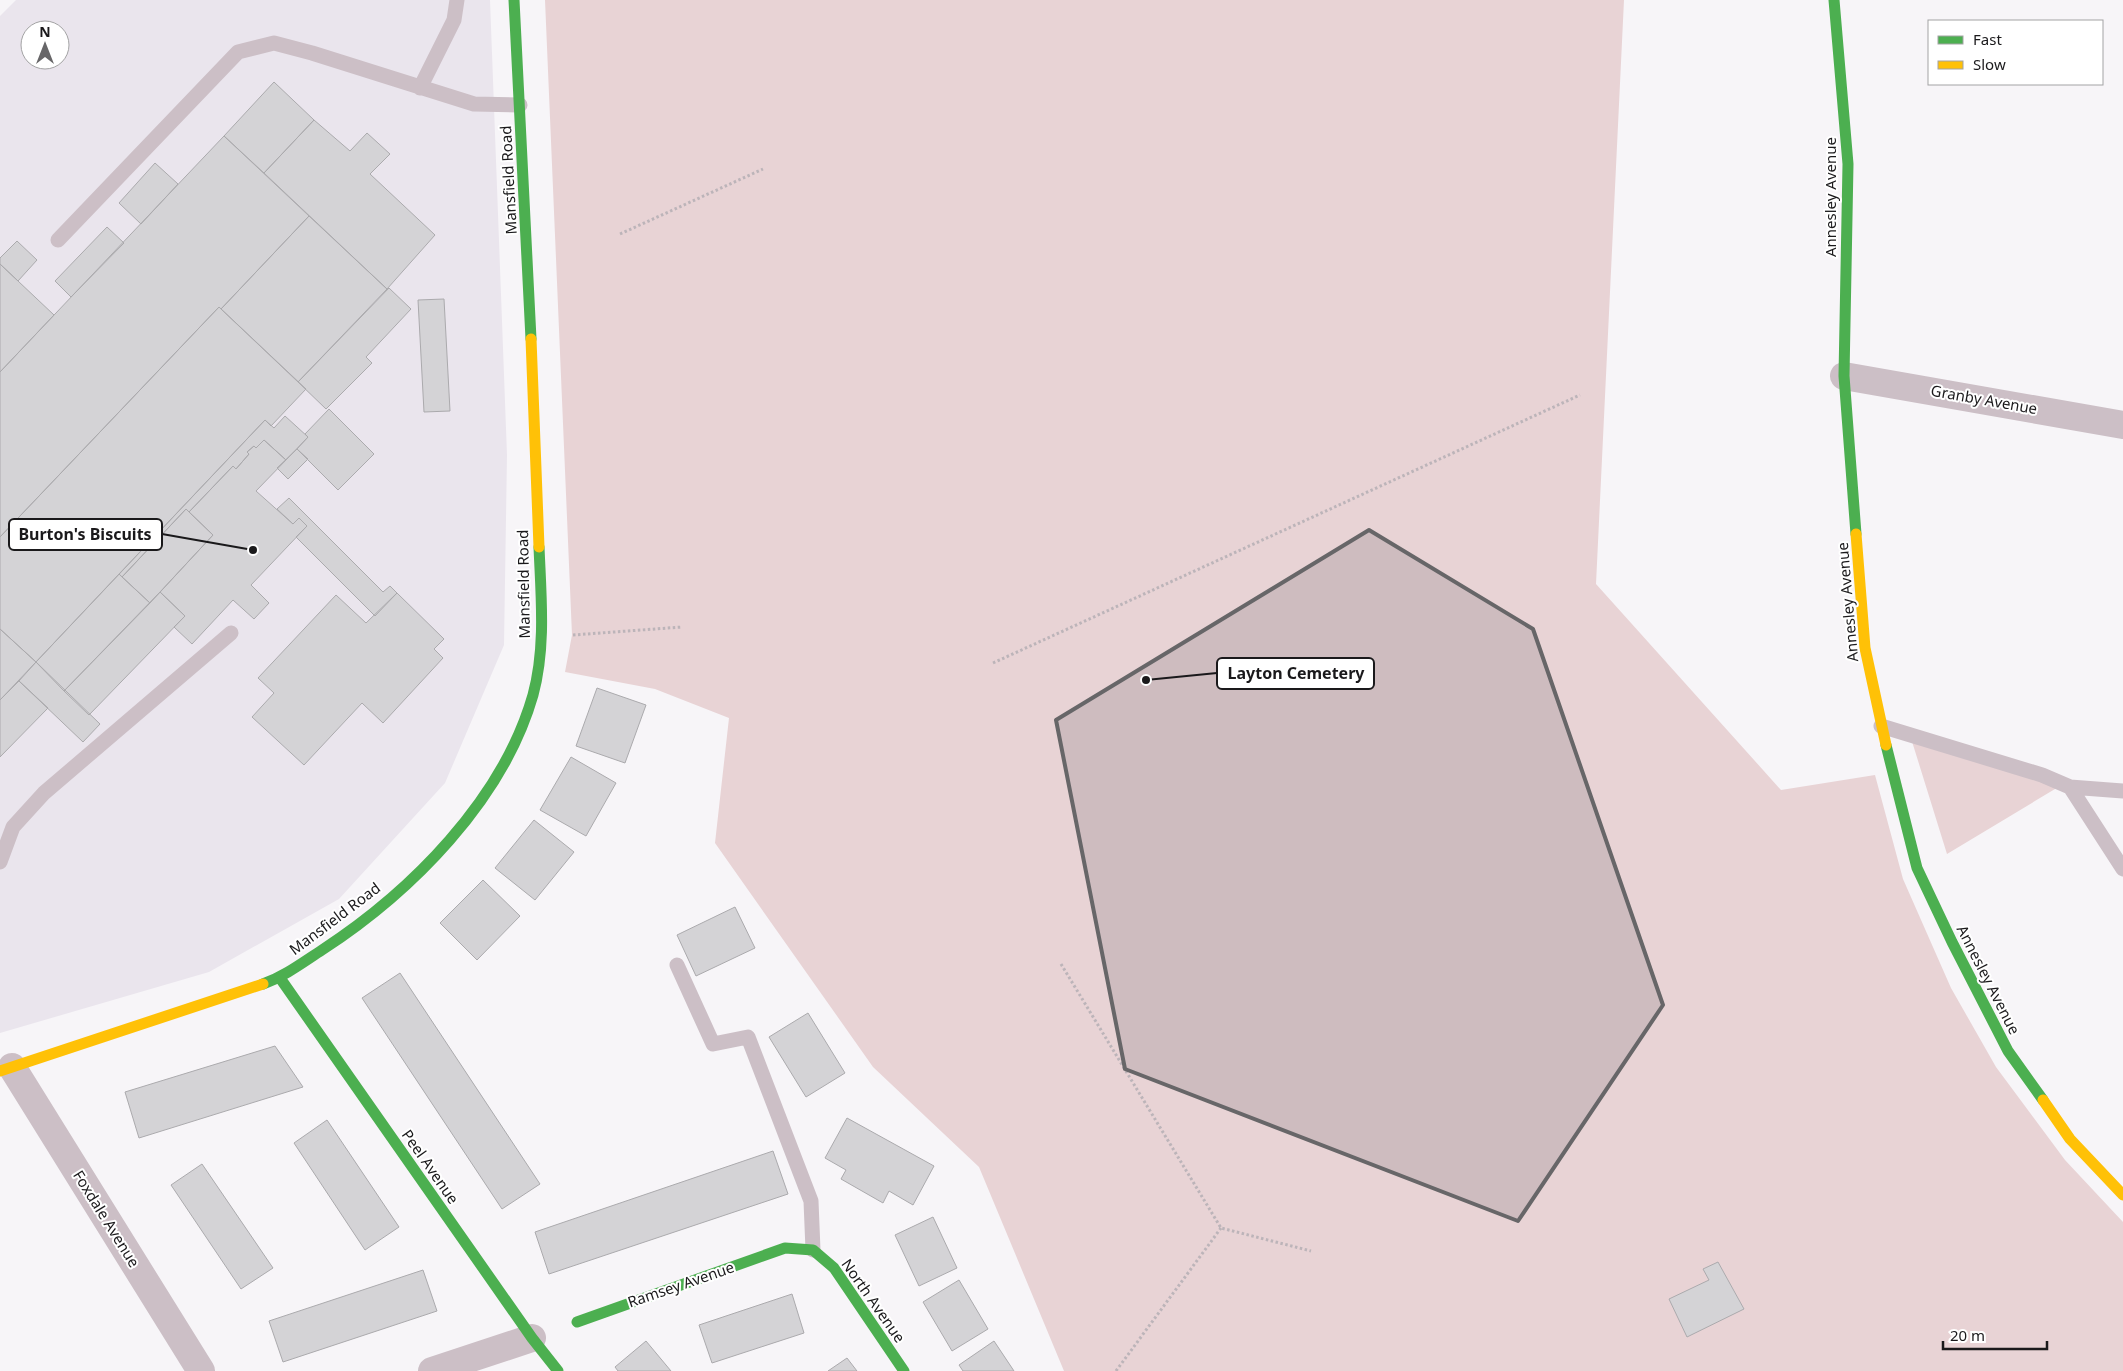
<svg xmlns="http://www.w3.org/2000/svg" width="2123" height="1371" viewBox="0 0 2123 1371" font-family="'Noto Sans',sans-serif">
  <rect width="100%" height="100%" fill="#f7f5f8"/>
  <path fill="#eae5ed" fill-rule="evenodd" d="M16 0H490L507 455 504 645 445 783 339 899 209 972 0 1033V16ZM30 30H60V60H30Z"/>
  <path fill="#e8d3d5" d="M545 0H1624L1596 584 1781 790 1875 775 1903 879 1951 988 1996 1067 2065 1160 2123 1222V1371H1064L979 1167 873 1067 715 843 729 718 655 689 565 672 572 635Z
    M1910 735 2062 783 2055 789 1947 854Z"/>
  <path fill="#d4d3d6" stroke="#abaaad" d="M274 82 314 120 264 173 224 136Z
    M314 120 350 151 367 133 390 154 370 174 435 235 387 289 264 173Z
    M224 136 309 216 221 309 219 307 0 537V372Z
    M155 163 178 184 141 224 119 203Z
    M309 216 387 289 298 382 221 309Z
    M107 227 124 243 71 297 55 281Z
    M17 241 37 260 18 281 0 264V258Z
    M0 264 54 315 0 372Z
    M389 288 411 309 366 357 372 363 326 409 298 382Z
    M444 299 450 411 424 412 418 300Z
    M219 307 306 389 271 426 265 420 36 662 0 629V537Z
    M329 409 374 454 338 490 297 449 308 437 305 434Z
    M285 416 308 437 286 460 264 440 256 448 254 446 247 452 249 454 236 469 233 466 189 512 186 509 122 577 119 574 265 420 274 428Z
    M264 440 286 460 256 491 293 524 299 518 307 526 251 585 269 603 254 619 233 600 192 644 174 627 185 616 160 592 213 535 189 512 233 466 236 469 249 454 247 452 254 446 256 448Z
    M297 449 308 459 288 479 277 468Z
    M289 498 383 592 390 586 397 593 375 616 296 537 307 526 299 518 293 524 277 509Z
    M186 509 213 535 150 603 122 577Z
    M119 574 150 603 64 691 36 662Z
    M160 592 185 616 89 715 64 691Z
    M397 593 444 639 434 649 443 658 383 723 362 703 304 765 252 717 274 693 258 678 336 595 366 623Z
    M0 629 36 662 0 700Z
    M36 662 100 724 83 742 19 681Z
    M19 681 48 708 0 757V700Z
    M597 688 646 705 625 763 576 746Z
    M571 757 616 783 586 836 540 810Z
    M534 820 574 852 535 900 495 868Z
    M483 880 520 916 477 960 440 923Z
    M735 907 755 948 696 976 677 935Z
    M400 973 540 1184 502 1209 362 998Z
    M808 1013 845 1073 806 1097 769 1037Z
    M275 1046 303 1087 139 1138 125 1092Z
    M847 1118 934 1166 913 1205 889 1191 883 1203 841 1179 846 1170 825 1158Z
    M327 1120 399 1227 365 1250 294 1143Z
    M773 1151 788 1194 549 1274 535 1232Z
    M202 1164 273 1268 241 1289 171 1185Z
    M933 1217 957 1268 919 1286 895 1235Z
    M1718 1262 1744 1309 1687 1337 1669 1299 1709 1280 1703 1269Z
    M423 1270 437 1311 283 1362 269 1321Z
    M959 1280 988 1329 952 1351 923 1302Z
    M792 1294 804 1333 712 1363 699 1325Z
    M646 1341 671 1371H618L615 1367Z
    M994 1341 1014 1371H963L959 1365Z
    M847 1358 857 1371H828Z"/>
  <g fill="none" stroke-linecap="round" stroke-linejoin="round">
    <path stroke="#bcb4b9" stroke-width="3" stroke-dasharray="2.5 2.5" stroke-linecap="butt" d="M620 234 763 169
      M573 635 682 627
      M993 663 1580 395
      M1061 964 1221 1228 1311 1251
      M1116 1371 1221 1228"/>
    <path stroke="#ccbfc6" stroke-width="15" d="M420 88 454 20 457 0
      M58 240 238 52 274 43 312 53 474 104 520 105
      M1881 726 2042 775 2070 787 2123 869
      M2070 787 2123 791
      M0 862 13 827 44 793 231 633
      M677 965 713 1044 748 1037 811 1201 813 1250"/>
    <path stroke="#ccbfc6" stroke-width="28" d="M1844 376 2123 425
      M12 1067 201 1371
      M432 1371 532 1338"/>
    <path stroke="#4caf50" stroke-width="11" d="M514 0 531 339
      M1834 0 1848 164 1844 376 1856 534
      M1886 745 1917 868 1952 942 2008 1051 2043 1100
      M280 978 532 1338 558 1371
      M263 984C285 976 302 963 322 950 411 892 503 800 533 695 546 647 541 596 539 547
      M577 1322 785 1248 813 1250 834 1268 904 1371"/>
    <path stroke="#ffc107" stroke-width="11" d="M531 339 539 547
      M1856 534 1865 648 1886 745
      M0 1071 263 984
      M2043 1100 2070 1139 2123 1195"/>
  </g>
  <path fill="#676668" fill-opacity="0.2" stroke="#676668" stroke-width="4" stroke-linejoin="round" d="M1369 530 1533 629 1663 1005 1518 1221 1125 1069 1056 720Z"/>
  <g text-anchor="middle" stroke-width="4" stroke-linejoin="round" paint-order="stroke">
    <g font-size="15" fill="#1a191b" stroke="#fff">
      <text transform="translate(509 180) rotate(-93)" y="5">Mansfield Road</text>
      <text transform="translate(1831 197) rotate(-90)" y="5">Annesley Avenue</text>
      <text transform="translate(1984 400) rotate(10)" y="5">Granby Avenue</text>
      <text transform="translate(524 584) rotate(-91)" y="5">Mansfield Road</text>
      <text transform="translate(1848 602) rotate(-95)" y="5">Annesley Avenue</text>
      <text transform="translate(335 919) rotate(-37)" y="5">Mansfield Road</text>
      <text transform="translate(1988 980) rotate(63)" y="5">Annesley Avenue</text>
      <text transform="translate(430 1167) rotate(55)" y="5">Peel Avenue</text>
      <text transform="translate(106 1219) rotate(58)" y="5">Foxdale Avenue</text>
      <text transform="translate(681 1285) rotate(-19)" y="5">Ramsey Avenue</text>
      <text transform="translate(873 1301) rotate(55)" y="5">North Avenue</text>
    </g>
  </g>
  <path fill="none" stroke="#1a191b" stroke-width="2" d="M253 550L162 534M1146 680L1217 673"/>
  <g fill="#1a191b" stroke="#fff" stroke-width="2">
    <circle cx="253" cy="550" r="5"/>
    <circle cx="1146" cy="680" r="5"/>
  </g>
  <g fill="#fff" stroke="#1a191b" stroke-width="2">
    <rect x="9" y="519" width="153" height="31" rx="5"/>
    <rect x="1217" y="658" width="157" height="31" rx="5"/>
  </g>
  <g font-size="16" text-anchor="middle" font-weight="bold" fill="#1a191b">
    <text x="85" y="540">Burton's Biscuits</text>
    <text x="1296" y="679">Layton Cemetery</text>
  </g>
  <rect x="1928" y="20" width="175" height="65" fill="#ffffff" stroke="#a3a3a4"/>
  <rect x="1938" y="36" width="25" height="8" fill="#4caf50" stroke="#a3a3a4"/>
  <text x="1973" y="45" font-size="15" fill="#1a191b">Fast</text>
  <rect x="1938" y="61" width="25" height="8" fill="#ffc107" stroke="#a3a3a4"/>
  <text x="1973" y="70" font-size="15" fill="#1a191b">Slow</text>
  <g transform="translate(45 45)"><circle r="24" fill="#ffffff" stroke="#a3a3a4"/>
  <path d="M0-4L9 19L0 12L-9 19Z" fill="#676668"/>
  <text y="-8" font-size="14" font-weight="bold" text-anchor="middle" fill="#1a191b">N</text>
  </g>
  <path d="M1943 1341v8h104v-8" fill="none" stroke="#1a191b" stroke-width="2.5"/>
  <text x="1950" y="1341" font-size="15" fill="#1a191b" stroke="#ffffff" stroke-width="4" paint-order="stroke">20 m</text>
</svg>
